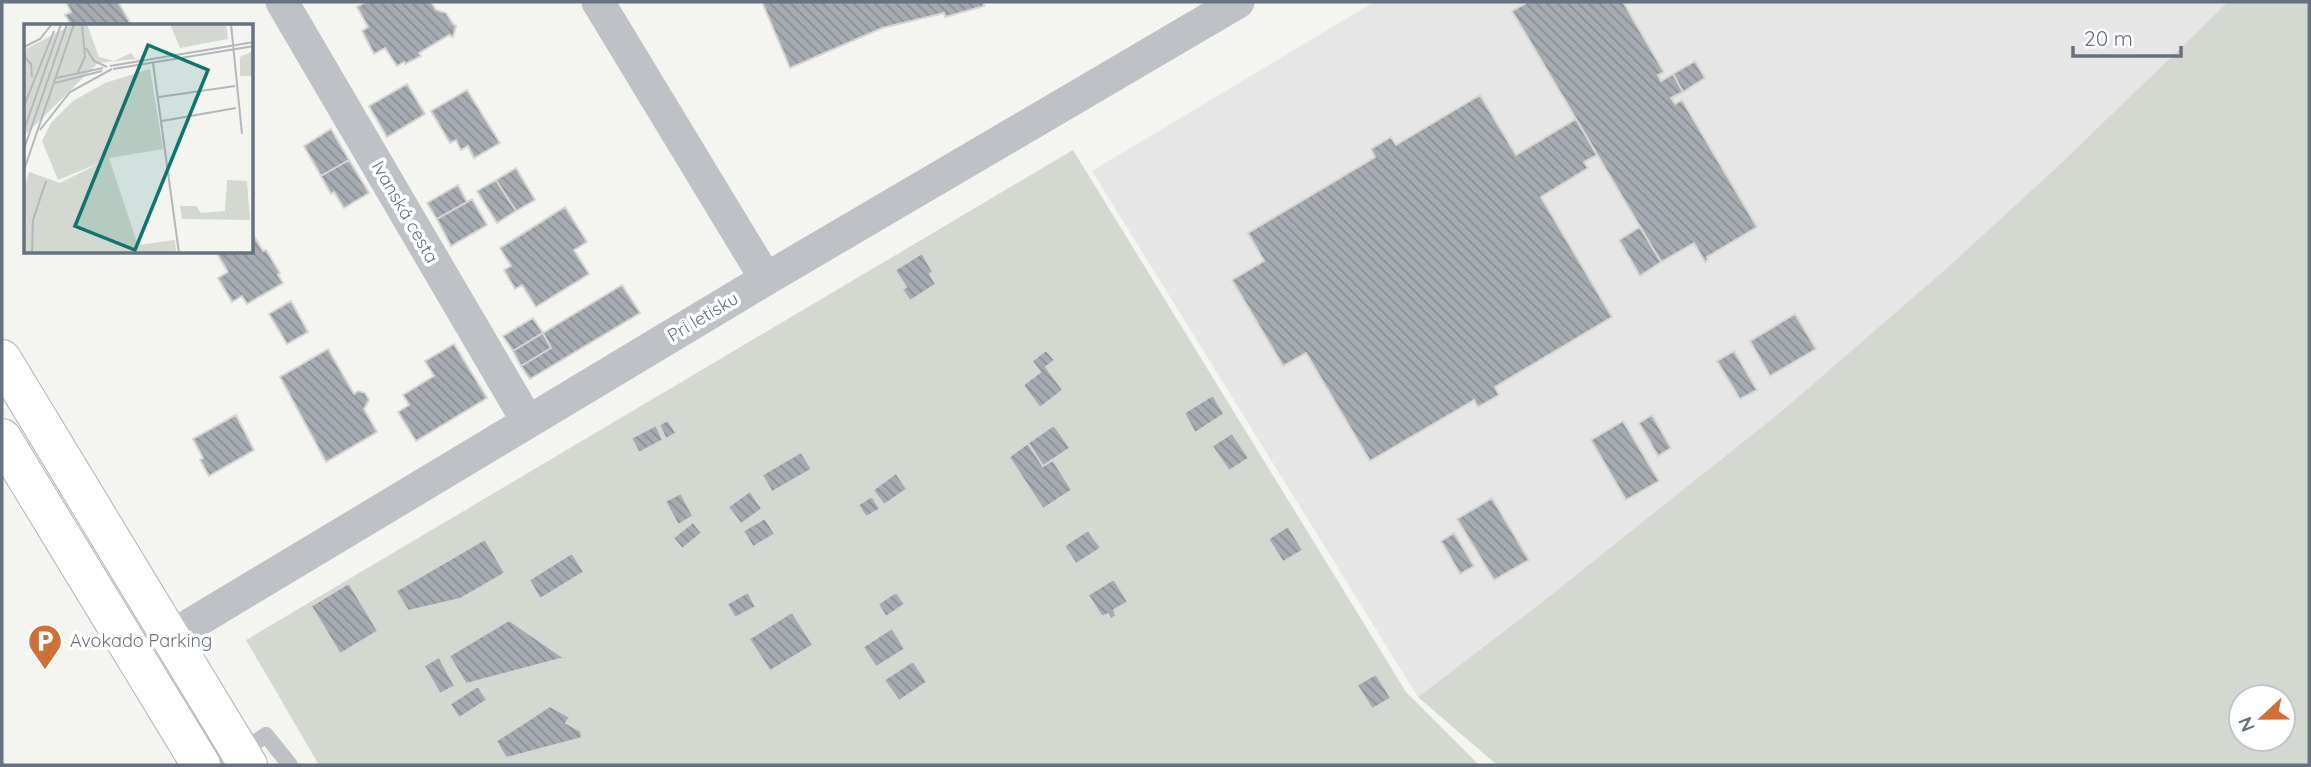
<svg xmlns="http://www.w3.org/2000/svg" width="2311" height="767" viewBox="0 0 2311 767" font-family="Quicksand,sans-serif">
  <defs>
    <pattern id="building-back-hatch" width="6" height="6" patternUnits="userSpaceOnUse" patternTransform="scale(1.75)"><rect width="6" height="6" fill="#a6abb1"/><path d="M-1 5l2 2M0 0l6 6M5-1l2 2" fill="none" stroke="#8b9095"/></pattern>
  </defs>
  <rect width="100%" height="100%" fill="#f4f4f1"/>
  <path fill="#e5e6e5" d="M1374 2H2228L2057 167 1948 267 1783 410 1537 606 1418 697 1092 171Z"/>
  <path fill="#d3d9d1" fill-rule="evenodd" d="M2228 2H2309V765H1497L1418 697 1537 606 1783 410 1948 267 2057 167ZM2241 697H2283V739H2241Z
    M1073 150 1406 692 1479 765H319L246 640Z"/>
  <path fill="url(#building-back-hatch)" stroke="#d5d6d4" stroke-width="2" d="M66 2H118L132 26H72L65 15 71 12Z
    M366 2H431L436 10 446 13 453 24 456 26 453 37 449 35 419 53 421 56 405 64 404 62 397 66 385 48 374 54 362 31 368 27 357 7Z
    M762 2H983L984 6 945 17 944 13 882 28 790 68Z
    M1528 2H1623L1664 72 1658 75 1661 81 1673 74 1683 92 1671 98 1675 104 1682 100 1757 227 1707 257 1708 260 1705 262 1694 243 1661 262 1512 11Z
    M1695 61 1705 78 1683 92 1673 74Z
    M407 84 425 114 387 137 369 106Z
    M467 90 500 143 474 158 468 146 461 150 456 140 450 143 431 111Z
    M1480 95 1516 155 1576 119 1597 155 1584 162 1588 168 1541 197 1612 317 1495 387 1499 395 1478 407 1474 400 1370 461 1306 353 1283 366 1232 280 1264 261 1248 233 1375 157 1371 149 1391 137 1396 145Z
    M331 129 349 160 321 176 304 146Z
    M349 160 369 193 344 208 334 192 331 194 321 176Z
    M516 168 535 200 516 211 496 180Z
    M496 180 516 211 497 223 477 191Z
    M458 185 467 202 437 219 427 203Z
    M472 199 487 225 451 246 437 219Z
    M565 207 587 242 574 250 589 274 536 307 522 285 515 289 504 270 511 266 500 248Z
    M1640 227 1661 262 1640 276 1619 240Z
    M252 233 263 251 266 250 280 273 278 275 283 283 247 304 242 296 232 302 218 278 228 272 216 252H252Z
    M922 253 933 272 930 274 936 284 910 301 902 289 906 287 895 270Z
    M622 285 640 313 530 379 521 366 551 348 543 333Z
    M291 301 308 332 287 344 269 314Z
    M1795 314 1816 349 1770 376 1750 341Z
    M533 318 543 333 513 351 503 336Z
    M543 333 551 348 521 366 513 351Z
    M454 344 487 398 416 441 398 412 409 405 403 395 434 376 425 361Z
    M328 349 354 394 358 391 365 393 369 400 364 409 377 432 326 462 280 377Z
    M1046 350 1055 360 1046 367 1063 390 1040 408 1023 385 1040 372 1032 361Z
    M1734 351 1757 390 1740 399 1717 361Z
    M1213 395 1224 414 1195 433 1184 413Z
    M236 415 254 450 209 476 200 460 203 458 193 439Z
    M1652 415 1671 448 1658 456 1639 423Z
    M668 420 676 433 666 439 659 425Z
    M1623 421 1659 481 1626 500 1591 440Z
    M656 425 663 440 639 453 631 438Z
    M1054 425 1070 448 1043 466 1028 443Z
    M1232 433 1249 458 1229 471 1212 446Z
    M1028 443 1043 466 1053 460 1072 490 1043 509 1009 457Z
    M801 452 812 469 772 492 762 475Z
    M896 473 907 489 884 505 873 490Z
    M750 491 762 509 741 524 728 507Z
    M681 493 693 516 678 525 665 501Z
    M872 496 880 509 866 517 858 505Z
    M1492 498 1529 560 1494 580 1457 519Z
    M765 518 775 534 753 547 743 531Z
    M693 522 702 533 682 549 673 538Z
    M1288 526 1303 550 1283 562 1268 539Z
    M1088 530 1101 548 1076 564 1064 546Z
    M1454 533 1474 566 1460 574 1441 541Z
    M485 539 505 573 460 599 408 611 396 591Z
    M572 553 584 572 540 599 529 580Z
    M1114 579 1128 602 1114 610 1116 616 1111 619 1108 614 1102 617 1088 595Z
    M349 583 378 631 340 654 311 606Z
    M748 592 756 607 735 618 727 604Z
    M896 592 905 604 886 617 878 604Z
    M792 612 813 645 770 671 749 639Z
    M509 620 564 658 466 684 449 656Z
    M892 628 905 649 876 667 863 647Z
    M439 657 455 686 440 694 424 666Z
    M913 661 927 682 899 701 884 680Z
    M1376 674 1391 698 1372 709 1357 685Z
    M478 686 487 700 459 718 450 704Z
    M550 706 570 717 566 723 581 731 582 738 506 758 496 741Z"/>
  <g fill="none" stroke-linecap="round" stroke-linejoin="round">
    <g stroke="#b1b4b9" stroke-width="40">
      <path id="secondary" d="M2 359 248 765
        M2 438 201 765"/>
    </g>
    <path stroke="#bec1c5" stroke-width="16" d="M223 765 266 735 290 765"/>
    <path stroke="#bec1c5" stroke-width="33" d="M282 2 528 422
      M598 2 766 279
      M170 637 766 279 1238 2"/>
    <use href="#secondary" stroke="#fff" stroke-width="38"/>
  </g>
  <defs>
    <g id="parking-pin" transform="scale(1.75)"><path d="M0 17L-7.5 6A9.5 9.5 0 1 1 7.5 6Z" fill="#ce7038" stroke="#fff"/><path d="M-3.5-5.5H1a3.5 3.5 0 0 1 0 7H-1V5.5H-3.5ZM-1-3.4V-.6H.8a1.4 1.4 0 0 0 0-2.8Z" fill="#fff"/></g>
  </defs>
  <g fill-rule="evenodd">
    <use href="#parking-pin" x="45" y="641"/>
  </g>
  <g text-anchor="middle" stroke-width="7" stroke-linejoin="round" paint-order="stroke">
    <g font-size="18" fill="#67717f" stroke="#fff">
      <text transform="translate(405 212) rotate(60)" y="6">Ivanská cesta</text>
      <text transform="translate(703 317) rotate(-31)" y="6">Pri letisku</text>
    </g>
    <g font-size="18" fill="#67717f" stroke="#fff" text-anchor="start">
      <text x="70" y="647">Avokado Parking</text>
    </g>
  </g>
  <g transform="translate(24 24)">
    <rect width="229" height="229" fill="#f4f4f1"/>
    <path d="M49 0H63L75 33 90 37 107 29 112 35 74 39 0 112V26ZM146 0H202L204 15 156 24ZM229 27V52H216V33ZM126 45 139 125 85 134 114 221 151 216 152 229H0V165L5 148 36 159 78 138 34 156 18 117 27 99 49 77 81 59ZM203 156 223 157 226 196 158 195 156 182H172L177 189 201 187Z" fill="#d3d9d1"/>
    <path fill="none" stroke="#b4b8bc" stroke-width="2" d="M207 0 218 110M0 23 16 15 28 0M62 24 70 37 83 43M0 32 7 40 8 53M129 39 155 229M86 42 230 18M89 45 230 22M54 48 61 33 58 0M32 54 79 44M31 59 78 47M135 73 211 62M0 82 30 7M138 97 212 84M0 106 37 0M16 106 46 68 88 45M0 125 43 0M0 146 50 0M8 229 9 196 22 157"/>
    <path fill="#0f766e" fill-opacity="0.15" stroke="#0f766e" stroke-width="3.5" d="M124 21 184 46 111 226 51 202Z"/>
    <rect width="229" height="229" fill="none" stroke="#67717f" stroke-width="3.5"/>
  </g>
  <rect width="2311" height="767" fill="none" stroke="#67717f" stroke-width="7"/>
  <g transform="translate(2262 718) rotate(248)"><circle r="33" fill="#ffffff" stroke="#c2c6cc" stroke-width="2"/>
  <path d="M0-5L12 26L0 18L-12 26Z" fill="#ce7038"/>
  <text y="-10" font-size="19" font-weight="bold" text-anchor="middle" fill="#67717f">N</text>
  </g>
  <path d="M2073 46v10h108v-10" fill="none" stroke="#67717f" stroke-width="3.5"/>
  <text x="2084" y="46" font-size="21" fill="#67717f" stroke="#ffffff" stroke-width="5" paint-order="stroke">20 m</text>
</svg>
